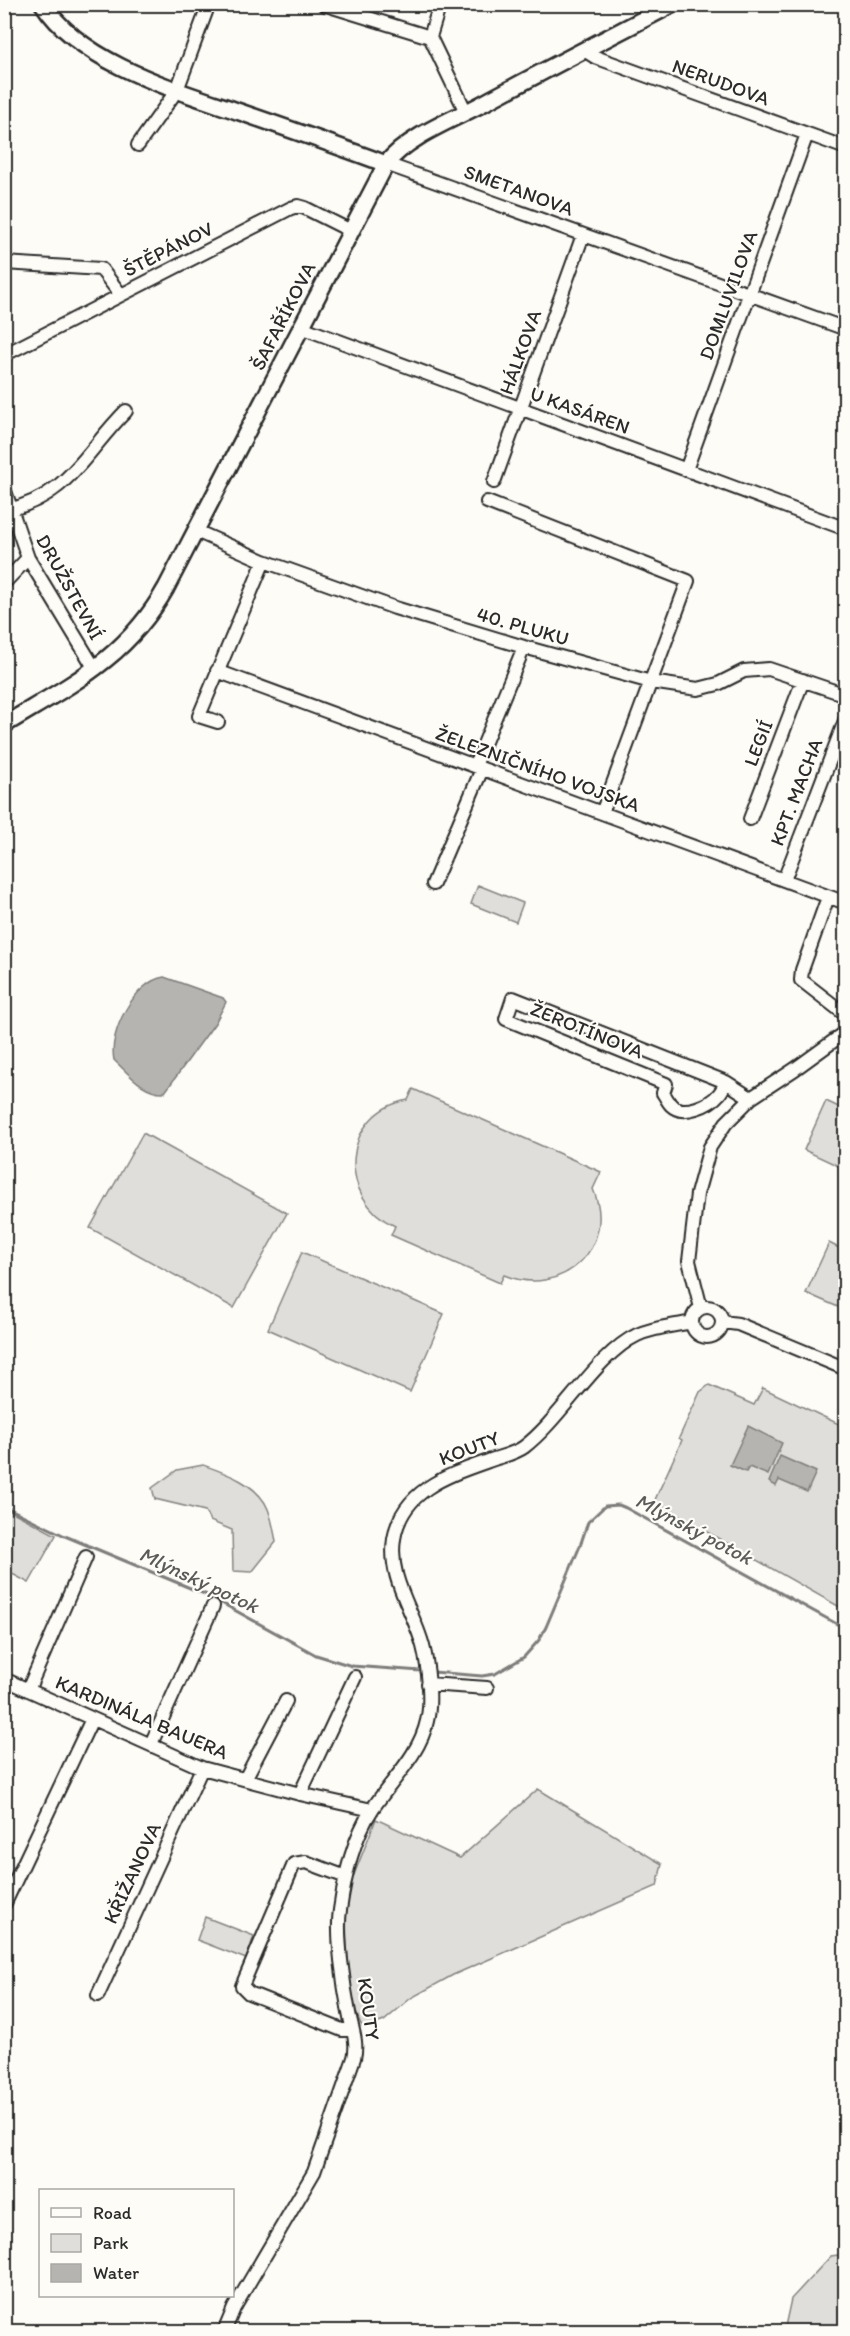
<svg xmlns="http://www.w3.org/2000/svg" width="850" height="2336" viewBox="0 0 850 2336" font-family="Itim,sans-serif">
  <rect width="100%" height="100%" fill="#fdfcf7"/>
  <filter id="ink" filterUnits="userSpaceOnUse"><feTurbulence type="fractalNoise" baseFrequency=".0167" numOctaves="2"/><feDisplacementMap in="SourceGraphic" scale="12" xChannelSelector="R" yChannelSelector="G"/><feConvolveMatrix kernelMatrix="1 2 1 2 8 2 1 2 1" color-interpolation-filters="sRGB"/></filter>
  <g filter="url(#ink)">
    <path fill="#dfdeda" stroke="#858482" stroke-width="1.5" d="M478 885 523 903 516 922 471 904Z
      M413 1089 601 1172 593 1189C618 1247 562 1299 504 1275L500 1283 391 1235 395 1226C336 1199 341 1112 408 1100Z
      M826 1101 845 1110V1169L804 1150Z
      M143 1133 287 1213 234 1308 90 1228Z
      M829 1243 845 1251V1310L806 1293Z
      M302 1252 444 1314 410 1392 268 1329Z
      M709 1385 754 1405 763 1388 845 1427V1610L654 1502 682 1440 679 1438 700 1392Z
      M203 1465C226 1473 258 1484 268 1509 272 1519 274 1531 276 1542L252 1572 233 1571 232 1530 210 1521 205 1511 155 1499 152 1488 177 1470Z
      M5 1508 56 1535 29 1583 5 1570Z
      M538 1789 662 1864 657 1886 453 1975 411 1998 384 2021 368 2027H363C349 2012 342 1908 349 1887 358 1865 367 1842 376 1819L460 1858Z
      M205 1917 254 1936 246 1959 197 1940Z
      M845 2254V2331H784L791 2299 831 2256Z"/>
    <path fill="#b5b4b1" stroke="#7e7d7b" stroke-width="1.5" d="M164 977 223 998 226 1002 215 1023 165 1092C143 1093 129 1074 114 1060 108 1032 135 981 164 977Z
      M748 1426 782 1443 768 1475 749 1467 746 1472 730 1465Z
      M780 1456 816 1472 807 1492 779 1480 776 1486 769 1482Z"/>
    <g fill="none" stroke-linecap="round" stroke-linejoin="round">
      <path stroke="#7e7d7b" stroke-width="3" d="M4 1506 65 1536 207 1595 316 1655 352 1666 421 1671
        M433 1672 482 1676 495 1674 524 1657 539 1640 546 1627 580 1546 588 1522 605 1506 619 1505 626 1508 846 1629"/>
      <g stroke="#2b2b2b" stroke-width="16">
        <path id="minor" d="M323 4 430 37 466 112
          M430 37 440 4
          M584 50 595 57 846 148
          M138 145 177 90 209 4
          M386 164 846 329
          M4 263 101 269 121 295
          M301 327 846 529
          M4 355 291 208 298 206 305 208 351 231
          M686 470 807 134
          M494 482 583 235
          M4 488 28 558 95 669
          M487 502 688 581 602 813
          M4 511C69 497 84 453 126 411
          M196 531 264 561 395 608 524 647 651 682 698 689 718 684 744 671 769 669 846 695
          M4 583 28 558
          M217 671 846 903
          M218 722 199 716 264 561
          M475 766 524 647
          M750 819 803 680
          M784 880 846 718
          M433 884 482 769
          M828 897 802 970 801 980 846 1015
          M726 1082C724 1086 722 1091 719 1094 710 1105 683 1117 671 1105 668 1102 666 1097 663 1093L666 1084 506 1019 513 998 726 1082 751 1098
          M692 1322a15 15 0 1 1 30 0a15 15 0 1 1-30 0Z
          M701 1308 689 1261 697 1194 710 1147 726 1123 751 1098 795 1069 846 1032
          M723 1322 738 1324 846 1369
          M4 1679 202 1768 300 1794 372 1810
          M428 1684 487 1688
          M28 1690 86 1557
          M151 1744 213 1606
          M245 1779 286 1701
          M300 1794 355 1677
          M346 1877 306 1862 294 1864 242 1986 249 1993 342 2030H353
          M4 1905 92 1719
          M98 1995 202 1768
          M224 2332 234 2308 314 2172 354 2058C358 2042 352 2029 349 2013 344 1987 336 1935 340 1910 345 1875 353 1838 373 1808 391 1781 420 1754 427 1721 432 1702 428 1665 423 1646 413 1609 388 1579 394 1539 402 1488 452 1474 494 1459 503 1456 516 1453 524 1447 562 1418 597 1354 637 1335 654 1327 674 1326 692 1322"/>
      </g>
      <g stroke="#2b2b2b" stroke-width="20">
        <path id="tertiary" d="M43 4C82 64 176 90 240 112 289 129 338 146 386 164
          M4 725C71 684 126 659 166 588L386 164C407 137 452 120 482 104 545 70 609 37 673 4"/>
      </g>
      <use href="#minor" stroke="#fdfcf7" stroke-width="12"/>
      <use href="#tertiary" stroke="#fdfcf7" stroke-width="15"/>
    </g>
  </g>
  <g text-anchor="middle" stroke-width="4.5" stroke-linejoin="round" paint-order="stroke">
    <g font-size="20" fill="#2b2b2b" stroke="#fdfcf7">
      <text transform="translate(721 82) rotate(20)" y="7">NERUDOVA</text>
      <text transform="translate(519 190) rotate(20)" y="7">SMETANOVA</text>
      <text transform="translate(168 249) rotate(-27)" y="7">ŠTĚPÁNOV</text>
      <text transform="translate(728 295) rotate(-70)" y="7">DOMLUVILOVA</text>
      <text transform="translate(283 316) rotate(-63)" y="7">ŠAFAŘÍKOVA</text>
      <text transform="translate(520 352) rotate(-70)" y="7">HÁLKOVA</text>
      <text transform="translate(580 410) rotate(20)" y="7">U KASÁREN</text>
      <text transform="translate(70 587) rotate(61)" y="7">DRUŽSTEVNÍ</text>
      <text transform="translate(523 626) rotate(16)" y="7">40. PLUKU</text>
      <text transform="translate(758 743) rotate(-69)" y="7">LEGIÍ</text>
      <text transform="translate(538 769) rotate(20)" y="7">ŽELEZNIČNÍHO VOJSKA</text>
      <text transform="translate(796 792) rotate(-69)" y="7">KPT. MACHA</text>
      <text transform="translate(587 1030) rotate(22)" y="7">ŽEROTÍNOVA</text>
      <text transform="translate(469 1448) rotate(-21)" y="7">KOUTY</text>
      <text transform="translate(142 1717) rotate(23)" y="7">KARDINÁLA BAUERA</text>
      <text transform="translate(132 1873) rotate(-65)" y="7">KŘIŽANOVA</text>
      <text transform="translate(369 2009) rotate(82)" y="7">KOUTY</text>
    </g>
    <g font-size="21" font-style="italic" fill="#5b5b5a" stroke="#fdfcf7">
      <text transform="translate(694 1529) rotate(28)" y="7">Mlýnský potok</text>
      <text transform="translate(199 1580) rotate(25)" y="7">Mlýnský potok</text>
    </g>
  </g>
  <rect width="850" height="2336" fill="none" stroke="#fdfcf7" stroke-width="24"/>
  <rect x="12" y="12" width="826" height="2312" fill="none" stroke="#2b2b2b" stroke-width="2" filter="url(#ink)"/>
  <rect x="39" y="2189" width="195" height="108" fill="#fdfcf7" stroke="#a9a8a5" stroke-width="1.5"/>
  <rect x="51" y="2208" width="30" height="9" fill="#fdfcf7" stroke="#a9a8a5" stroke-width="1.5"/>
  <text x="93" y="2219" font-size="18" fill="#2b2b2b">Road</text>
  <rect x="51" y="2234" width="30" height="18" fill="#dfdeda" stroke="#a9a8a5" stroke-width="1.5"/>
  <text x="93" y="2249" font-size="18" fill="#2b2b2b">Park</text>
  <rect x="51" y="2264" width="30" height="18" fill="#b5b4b1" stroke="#a9a8a5" stroke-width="1.5"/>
  <text x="93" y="2279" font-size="18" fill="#2b2b2b">Water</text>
</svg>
